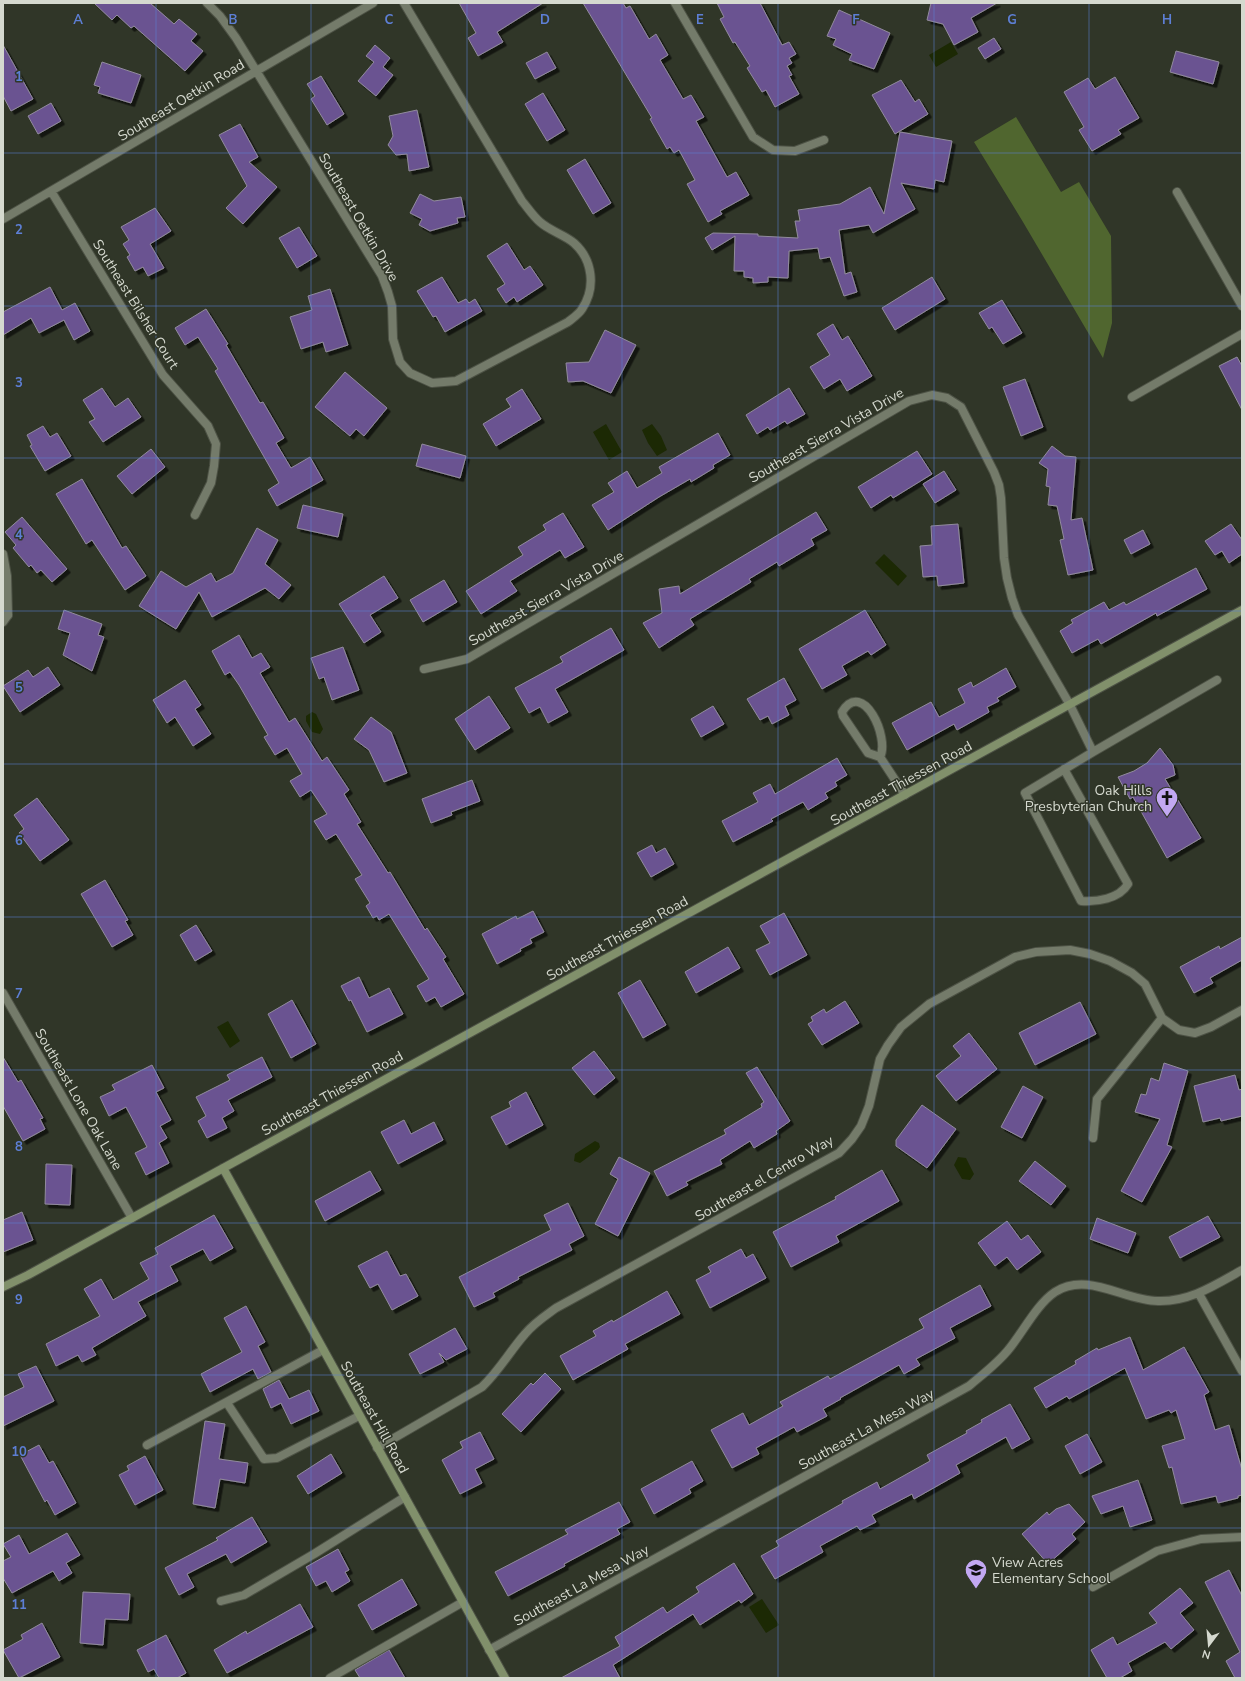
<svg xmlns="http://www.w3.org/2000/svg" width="1245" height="1681" viewBox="0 0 1245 1681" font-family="'Nunito Sans',sans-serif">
  <defs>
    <filter id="shadow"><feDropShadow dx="3.5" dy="3.5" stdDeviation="0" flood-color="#0009"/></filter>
  </defs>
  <rect width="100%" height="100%" fill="#303628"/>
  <path fill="#50662f" d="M1016 117 1061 192 1079 182 1111 236 1112 323 1103 358 1023 222 974 142Z"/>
  <path fill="#1c2904" d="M951 42 958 54 936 67 929 55Z
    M606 424 622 452 609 460 593 432Z
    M652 424 661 436 667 450 657 456 648 443 642 430Z
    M884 554 907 576 898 586 875 563Z
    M312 712 316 714 323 729 320 734 312 732 306 721V716Z
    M228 1021 240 1041 230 1048 217 1027Z
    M595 1141 599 1143 600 1147 598 1150 580 1163 574 1161 575 1154Z
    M958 1157 966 1158 974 1174 970 1180 962 1179 954 1165Z
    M762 1599 779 1625 766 1633 749 1607Z"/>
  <path fill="#6b5391" stroke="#918b9d" filter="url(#shadow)" d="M94 3H150L174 24 179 19 197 34 191 41 203 51 185 71 134 26 131 28 117 15 112 20Z
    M459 3H543L497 32 503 42 478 56 468 38 476 33Z
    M583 3H623L626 8 630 6 649 39 656 34 668 55 660 60 683 99 691 95 704 117 696 121 727 177 736 172 749 195 720 211 722 214 708 222 687 184 695 180 679 150 674 153 670 147 667 149 650 119 652 118Z
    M717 3H760L782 45 789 42 796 54 789 58 792 63 787 66 792 75 789 76 799 94 775 107 766 90 762 92 747 68 750 66 735 42 733 43 720 19 724 17Z
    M931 3H997L971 18 978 32 954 45 943 24 927 20Z
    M839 10 890 33 874 69 849 60 852 54 833 45 836 39 827 36Z
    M994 38 1001 49 985 59 978 48Z
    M3 45 33 99 11 111 3 96Z
    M375 45 390 58 383 67 393 75 376 96 358 81 374 62 366 56Z
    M1176 51 1219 62 1213 84 1170 72Z
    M547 52 556 68 535 79 526 63Z
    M102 62 141 75 131 103 98 93 100 87 94 85Z
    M321 76 344 114 327 125 311 99 315 96 307 84Z
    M1115 77 1139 118 1118 130 1121 134 1092 151 1079 130 1084 127 1064 92 1088 78 1095 89Z
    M901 80 915 102 919 99 928 114 895 134 872 95Z
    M543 93 565 130 547 141 525 104Z
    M51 103 61 121 38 134 28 116Z
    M417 110 429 167 409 171 407 154 396 155 388 145 393 136 389 116Z
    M240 124 258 157 249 162 277 187 243 224 226 208 247 186 219 135Z
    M900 132 952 141 944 182 935 180 934 189 901 183 915 209 873 233 869 225 839 230 845 274 851 272 857 292 844 296 830 257 820 259 818 248 789 251 788 278 768 277V282L753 283V278L744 277V271H734L735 236 712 250 705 238 713 233 758 234V236L798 238 795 221H800L798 210 840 204 870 187 884 214Z
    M585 159 611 203 593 214 567 170Z
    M420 194 434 201 461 197 465 217 457 218 458 223 430 231 419 225 422 219 410 213Z
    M155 208 171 231 150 244 164 268 148 276 143 267 135 271 127 257 130 255 123 244 129 240 121 227Z
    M299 227 317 256 297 268 279 238Z
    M507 243 524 270 530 266 543 285 517 302 514 297 506 303 497 289 505 284 487 256Z
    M442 277 458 303 466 299 469 303 475 299 482 311 445 332 436 316 433 317 417 291Z
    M932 277 945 299 895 330 882 308Z
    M50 287 62 310 75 303 90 331 74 340 64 320 39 333 31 318 3 335V312Z
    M330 289 348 345 326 352 323 342 301 349 290 317 312 310 308 296Z
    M1002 300 1022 333 1003 344 992 327 989 329 979 313Z
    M206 309 228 344 226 345 260 403 263 402 284 438 276 443 291 468 310 457 323 480 277 506 268 490 279 483 215 371 218 369 198 337 185 345 175 328Z
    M833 324 842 340 848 336 872 376 847 391 840 379 824 389 810 367 830 355 817 334Z
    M605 330 636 345 611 393 583 381 568 382 566 363 589 362Z
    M1237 357 1242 366V410L1219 366Z
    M345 372 387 408 364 436 356 429 350 436 315 407Z
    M1025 379 1043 427 1021 436 1003 387Z
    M102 388 115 407 128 398 141 417 103 442 89 422 95 419 83 400Z
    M789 388 805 414 787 424 785 421 770 430 768 427 757 434 746 415Z
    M522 389 541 419 496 446 483 424 511 407 506 399Z
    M43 426 50 437 57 433 71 456 45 471 30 446 32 445 27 435Z
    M718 433 730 455 713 465 714 468 691 482 690 479 659 497 608 530 592 505 614 492 608 483 627 471 637 488 662 473 659 467Z
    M422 444 466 456 460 478 416 466Z
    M1052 446 1065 456 1076 457 1071 520 1082 518 1093 570 1068 575 1060 540 1064 539 1057 506 1048 505 1050 487 1046 486 1048 469 1039 463Z
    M151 449 165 467 132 494 117 476Z
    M917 451 932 474 893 498 891 495 871 508 858 487Z
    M944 471 956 490 935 503 923 484Z
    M82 479 122 548 126 546 146 576 125 590 92 540 86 544 56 494Z
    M303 505 343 514 338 537 297 528Z
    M816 512 827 530 811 539 814 545 779 566 777 562 749 579 751 582 690 619 694 625 659 648 643 623 662 613 659 589 679 586 680 594Z
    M563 513 584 547 565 558 560 550 510 581 517 591 481 614 466 591 523 555 518 547 546 530 543 525Z
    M22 517 67 569 52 582 41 570 37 573 31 565 29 567 13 548 16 545 5 532Z
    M958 524 964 583 938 586 937 576 923 577 920 546 932 545 931 526Z
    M1231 524 1242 540V554L1229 563 1222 551 1215 555 1205 541Z
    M257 528 278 540 265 564 291 585 279 599 265 588 212 617 199 592 176 629 139 606 161 571 186 587 211 573 216 582 233 573Z
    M1143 530 1150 544 1131 554 1124 540Z
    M1196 568 1207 589 1157 616 1156 613 1101 644 1098 639 1072 653 1060 631 1073 623 1071 620 1104 602 1109 610 1124 602 1126 605Z
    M384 576 398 598 370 615 381 632 364 643 339 604Z
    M444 580 457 602 423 622 410 600Z
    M64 610 102 624 98 635 104 637 92 671 63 655 70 633 58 629Z
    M865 610 886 645 871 655 868 651 842 666 847 675 822 689 799 649Z
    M611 628 624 650 555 689 568 712 548 723 540 707 529 713 515 688 563 662 560 657Z
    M239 635 252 658 261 653 270 667 260 673 289 722 295 718 322 761 327 757 349 790 344 794 361 822 357 824 388 873 390 872 425 930 427 928 446 957 443 959 464 994 441 1007 435 997 426 1002 417 986 429 979 389 914 379 920 377 916 373 918 366 906 370 903 355 879 362 875 336 834 326 840 314 821 327 814 311 790 300 797 290 781 302 774 287 748 275 755 264 737 268 735 239 685 230 672 225 675 212 651Z
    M343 647 359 690 332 700 324 677 319 679 311 658Z
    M48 667 60 685 20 712 3 686 28 670 33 677Z
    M1006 668 1016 687 997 698 999 701 987 707 989 712 957 730 954 724 907 750 892 723 931 702 939 717 965 703 958 689 971 682 973 687Z
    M784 678 796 700 785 706 789 715 772 724 768 716 760 720 747 699Z
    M185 680 201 705 195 709 211 734 193 746 175 717 167 723 153 700Z
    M489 696 510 728 475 750 455 719Z
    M713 706 724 724 701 737 691 719Z
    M371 717 391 732 407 773 384 782 369 750 354 739Z
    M1160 748 1173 765 1175 775 1165 779 1201 838 1167 858 1133 797 1130 799 1118 777 1134 771 1147 763Z
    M837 758 847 775 835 782 837 786 825 793 828 798 808 810 803 802 771 819 773 821 733 842 722 821 758 802 753 793 770 784 775 794Z
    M472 780 480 801 451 812 452 815 431 823 422 799Z
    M37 798 69 840 40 861 19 833 24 829 14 815Z
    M652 845 656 853 665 848 674 864 651 877 637 853Z
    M105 880 128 920 125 921 133 935 112 947 81 894Z
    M533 911 544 932 530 939 532 943 520 949 521 951 497 964 482 934 516 916 517 919Z
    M784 913 807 955 770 975 756 950 770 943 760 926Z
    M196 925 212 951 195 961 180 935Z
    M1242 937V960L1210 978 1213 983 1194 993 1180 967 1219 946 1220 949Z
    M728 947 740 968 696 993 685 972Z
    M359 977 369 998 389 988 403 1014 367 1032 351 1000 349 1001 341 986Z
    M640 980 666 1025 643 1038 618 993Z
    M292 1000 316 1044 291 1058 268 1014Z
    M845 1001 859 1023 822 1045 808 1024 813 1021 811 1017 824 1009 826 1013Z
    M1080 1002 1096 1034 1035 1065 1019 1033Z
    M969 1033 997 1069 956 1101 936 1076 961 1056 953 1046Z
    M594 1051 615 1078 594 1095 572 1068Z
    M3 1057 18 1082 21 1080 43 1118 40 1119 45 1129 23 1141 3 1106Z
    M262 1057 272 1077 228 1100 234 1111 222 1118 227 1128 207 1138 198 1121 206 1116 196 1097 230 1080 227 1075Z
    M1164 1063 1188 1071 1167 1145 1172 1147 1142 1202 1121 1191 1160 1119 1135 1112 1141 1094 1146 1095 1151 1078 1159 1081Z
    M152 1065 164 1088 156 1092 171 1120 160 1126 167 1138 159 1143 169 1163 146 1175 135 1153 147 1147 126 1107 109 1116 100 1097 115 1090 112 1085Z
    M757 1067 790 1121 776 1131 777 1134 754 1148 750 1141 720 1160 722 1164 686 1182 688 1185 667 1196 654 1171 726 1134 724 1130 762 1107 761 1104 764 1102 746 1073Z
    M1235 1075 1239 1090 1242 1089V1116L1221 1121 1220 1118 1203 1122 1194 1086Z
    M1023 1086 1043 1097 1022 1138 1001 1127Z
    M526 1092 543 1125 506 1145 491 1117 511 1107 509 1102Z
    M922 1105 956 1129 927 1168 896 1146V1140Z
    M404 1120 411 1134 434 1122 443 1140 398 1164 381 1132Z
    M619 1157 650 1173 618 1236 595 1224 618 1179 610 1174Z
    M1035 1161 1066 1186 1051 1205 1019 1181Z
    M46 1164 72 1165 70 1205 45 1204Z
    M882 1170 899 1201 836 1236 839 1242 791 1267 773 1232 836 1199 835 1197Z
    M370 1171 381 1190 325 1221 315 1201Z
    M568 1203 584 1236 569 1244 572 1250 518 1277 519 1279 493 1293 495 1297 474 1307 459 1277 551 1230 544 1215Z
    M22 1212 33 1240 3 1252V1220Z
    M214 1215 233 1248 210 1261 203 1249 170 1266 178 1281 138 1302 146 1316 92 1348 96 1355 82 1362 78 1355 56 1366 46 1344 100 1316 84 1289 101 1279 113 1300 149 1279 140 1263 158 1254 155 1248Z
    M1208 1216 1220 1237 1180 1258 1169 1237Z
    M1097 1218 1136 1233 1128 1253 1090 1239Z
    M1007 1221 1021 1240 1028 1235 1041 1252 1017 1270 1007 1257 995 1266 978 1243Z
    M741 1249 746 1258 753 1254 766 1278 710 1308 696 1280 711 1272 708 1267Z
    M387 1251 400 1276 406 1274 418 1296 392 1310 378 1284 370 1288 358 1266Z
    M980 1285 991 1306 950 1328 955 1338 916 1359 920 1365 904 1374 899 1365 840 1398 841 1399 823 1409 827 1416 797 1432 794 1427 756 1448 759 1454 732 1468 711 1430 743 1413 749 1425 783 1406 780 1402 828 1376 830 1379 924 1328 919 1319Z
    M667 1291 680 1314 625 1344 628 1349 573 1380 560 1356 596 1336 593 1331 612 1320 613 1322Z
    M246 1306 265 1342 258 1346 271 1372 258 1379 253 1369 210 1392 201 1374 242 1352 224 1318Z
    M455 1328 467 1349 446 1360 439 1353 444 1362 420 1374 409 1354Z
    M1130 1337 1143 1370 1184 1347 1209 1392 1204 1395 1215 1430 1229 1425 1242 1470V1495L1238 1496V1498L1218 1503 1216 1496 1181 1504 1172 1467 1169 1468 1162 1446 1185 1439 1176 1410 1171 1413 1169 1410 1146 1419 1125 1368 1069 1399 1067 1396 1046 1408 1034 1388 1076 1364 1075 1361 1097 1348 1098 1350Z
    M36 1366 54 1401 3 1426V1397L24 1387 18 1374Z
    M545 1373 561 1389 521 1432 502 1414 531 1383 533 1385Z
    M279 1380 289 1399 309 1390 319 1411 291 1424 281 1403 271 1408 263 1389Z
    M1010 1404 1030 1439 1012 1449 1006 1437 956 1465 960 1473 914 1499 912 1494 872 1515 876 1522 860 1530 857 1526 820 1546 823 1552 775 1579 761 1556 779 1546 776 1541 843 1503 842 1501 877 1482 880 1489 930 1461 927 1455 967 1433 966 1431 982 1422 981 1420Z
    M205 1421 225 1424 219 1459 248 1463 245 1483 220 1479 215 1508 193 1504Z
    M480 1432 494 1459 475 1469 482 1483 460 1494 442 1460 463 1448 460 1442Z
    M1087 1434 1102 1462 1080 1474 1065 1446Z
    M39 1445 49 1463 53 1461 76 1503 55 1515 47 1500 45 1502 20 1455Z
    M331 1454 342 1473 308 1494 297 1476Z
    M145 1456 163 1490 135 1505 119 1475 129 1470 127 1466Z
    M692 1461 703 1481 689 1489 691 1493 654 1514 641 1489Z
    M1138 1480 1152 1520 1130 1527 1123 1506 1101 1514 1092 1496Z
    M619 1502 630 1522 617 1529 620 1534 564 1564 565 1566 508 1596 495 1572 568 1534 565 1530Z
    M1069 1504 1085 1522 1072 1534 1076 1539 1048 1564 1022 1534 1047 1512 1049 1515 1056 1509Z
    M252 1517 267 1542 231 1563 226 1554 187 1574 194 1587 179 1595 165 1568 218 1540 216 1538Z
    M67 1533 80 1555 66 1563 72 1573 59 1581 53 1571 12 1593 3 1578V1561L11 1557 3 1544 19 1535 29 1554Z
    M338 1549 349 1570 345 1572 350 1581 332 1592 326 1581 316 1586 306 1567Z
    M734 1563 753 1594 741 1603 739 1600 700 1625 693 1614 613 1665 620 1678H561L620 1646 615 1637 663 1607 667 1613 699 1592 696 1587Z
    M1229 1570 1242 1596V1678H1235L1226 1661 1240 1652 1205 1582Z
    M402 1579 417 1605 372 1630 358 1605Z
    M1180 1588 1193 1603 1180 1613 1194 1630 1171 1649 1165 1642 1128 1663 1132 1671 1120 1678H1107L1091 1650 1113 1637 1117 1645 1157 1623 1149 1613Z
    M83 1592 130 1594 128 1620 105 1619 103 1645 80 1643Z
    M300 1604 313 1627 227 1673 214 1650 246 1631 247 1634Z
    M42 1623 60 1657 19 1678 3 1650 23 1639 21 1635Z
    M166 1635 186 1673 177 1678H159L154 1669 148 1672 137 1650Z
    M389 1650 405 1678H360L355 1670Z"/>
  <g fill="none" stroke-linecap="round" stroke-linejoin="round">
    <g stroke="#4d5245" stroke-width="10">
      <path id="lane" d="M3 554 7 576 8 615
        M1093 752 1217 680
        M880 757C890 738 863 678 842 712L843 716 868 753 880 757 905 795
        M1064 769 1128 884C1119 899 1097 902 1081 901L1025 793 1093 752 1070 705
        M227 1403 264 1459 277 1458 359 1416
        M147 1445 323 1350
        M221 1601 244 1595 314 1554 405 1497
        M330 1678 463 1602"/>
    </g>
    <g stroke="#4d5245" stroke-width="10">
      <path id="street" d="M207 3 220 16 236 38 382 276 388 292 392 306 393 339 400 362 410 373 432 383 456 381 568 322C573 318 579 314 582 309 596 288 593 260 574 243 565 235 550 231 540 222 533 216 528 208 522 201L404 3
        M675 3 753 137 773 150 795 151 824 140
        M51 191 163 375 208 426 216 444 214 466 211 483 195 515
        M1177 192 1242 306
        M3 219 373 3
        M1132 397 1242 334
        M3 622 8 615
        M424 669 467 659 909 401 932 395 947 398 961 407 994 472 999 485 1001 498 1004 558 1007 578 1012 598 1018 615 1070 705
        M3 993 132 1218
        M1093 1138 1097 1099 1162 1018
        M1199 1294 1242 1371
        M377 1448 482 1387C499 1371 510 1351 525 1334 534 1323 545 1316 556 1308L839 1153 852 1139 861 1126 869 1106 880 1059 888 1045 901 1027 929 1004 1015 957 1036 952 1070 950 1090 954 1110 961 1132 973 1145 984 1162 1018 1179 1030 1195 1033 1211 1027 1242 1010
        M1093 1587 1157 1551 1201 1539 1242 1537
        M489 1650 969 1386C983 1374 998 1363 1009 1349 1023 1332 1037 1304 1055 1292 1088 1271 1124 1301 1158 1301 1190 1302 1215 1285 1242 1270"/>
    </g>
    <g stroke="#4d5245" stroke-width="10">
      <path id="secondary" d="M223 1168 505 1678
        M3 1287 28 1275 1242 610"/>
    </g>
    <use href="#lane" stroke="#747b6a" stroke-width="8"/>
    <use href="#street" stroke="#747b6a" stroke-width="8"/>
    <use href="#secondary" stroke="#81906b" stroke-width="8"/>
  </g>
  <path fill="none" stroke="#5d7fd5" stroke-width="1" stroke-opacity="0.55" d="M156 3V1678M311 3V1678M467 3V1678M622 3V1678M778 3V1678M934 3V1678M1089 3V1678M3 153H1242M3 306H1242M3 458H1242M3 611H1242M3 764H1242M3 917H1242M3 1070H1242M3 1223H1242M3 1375H1242M3 1528H1242"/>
  <defs>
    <g id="church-pin" transform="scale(1.15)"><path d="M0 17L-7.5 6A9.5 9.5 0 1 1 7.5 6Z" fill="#c2a8f2" stroke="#303628"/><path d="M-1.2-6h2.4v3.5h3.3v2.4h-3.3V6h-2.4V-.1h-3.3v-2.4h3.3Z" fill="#111"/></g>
    <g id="school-pin" transform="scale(1.15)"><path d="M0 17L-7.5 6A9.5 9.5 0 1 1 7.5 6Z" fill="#c2a8f2" stroke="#303628"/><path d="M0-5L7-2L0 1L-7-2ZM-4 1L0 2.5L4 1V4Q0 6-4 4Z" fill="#111"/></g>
  </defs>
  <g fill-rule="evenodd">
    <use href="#church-pin" x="1167" y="798"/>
    <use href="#school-pin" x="976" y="1570"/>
  </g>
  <g text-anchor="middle" stroke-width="3" stroke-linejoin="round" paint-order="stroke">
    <g font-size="14" fill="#d5d9cf" stroke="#303628">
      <text transform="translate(181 100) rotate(-31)" y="5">Southeast Oetkin Road</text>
      <text transform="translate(359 217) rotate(60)" y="5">Southeast Oetkin Drive</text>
      <text transform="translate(136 304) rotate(58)" y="5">Southeast Bilsher Court</text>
      <text transform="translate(826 435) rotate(-30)" y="5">Southeast Sierra Vista Drive</text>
      <text transform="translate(546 598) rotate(-30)" y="5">Southeast Sierra Vista Drive</text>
      <text transform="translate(901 783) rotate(-29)" y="5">Southeast Thiessen Road</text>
      <text transform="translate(617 938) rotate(-29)" y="5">Southeast Thiessen Road</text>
      <text transform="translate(332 1093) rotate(-29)" y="5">Southeast Thiessen Road</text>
      <text transform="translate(79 1099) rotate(60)" y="5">Southeast Lone Oak Lane</text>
      <text transform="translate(764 1178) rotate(-30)" y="5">Southeast el Centro Way</text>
      <text transform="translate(375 1417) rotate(61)" y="5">Southeast Hill Road</text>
      <text transform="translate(866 1429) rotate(-29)" y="5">Southeast La Mesa Way</text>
      <text transform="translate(581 1585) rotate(-29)" y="5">Southeast La Mesa Way</text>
    </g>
    <g font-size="14" fill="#d5d9cf" stroke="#303628" text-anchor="end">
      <text x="1152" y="795">Oak Hills<tspan x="1152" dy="16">Presbyterian Church</tspan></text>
      <text x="992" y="1567" text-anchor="start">View Acres<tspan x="992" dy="16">Elementary School</tspan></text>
    </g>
  </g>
  <g font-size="13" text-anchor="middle" font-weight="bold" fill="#5d7fd5" stroke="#303628" stroke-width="3" stroke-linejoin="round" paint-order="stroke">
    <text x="78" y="24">A</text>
    <text x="233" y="24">B</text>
    <text x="389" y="24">C</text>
    <text x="545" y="24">D</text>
    <text x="700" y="24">E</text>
    <text x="856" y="24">F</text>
    <text x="1012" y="24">G</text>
    <text x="1167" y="24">H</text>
    <text x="19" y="81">1</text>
    <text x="19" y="234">2</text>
    <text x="19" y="387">3</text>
    <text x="19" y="539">4</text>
    <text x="19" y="692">5</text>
    <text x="19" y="845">6</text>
    <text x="19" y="998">7</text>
    <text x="19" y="1151">8</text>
    <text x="19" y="1304">9</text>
    <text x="19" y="1456">10</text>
    <text x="19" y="1609">11</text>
  </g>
  <rect width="1245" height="1681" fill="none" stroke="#d5d9cf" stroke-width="8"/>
  <g transform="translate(1209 1645) rotate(196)" stroke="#303628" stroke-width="3" paint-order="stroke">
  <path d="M0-3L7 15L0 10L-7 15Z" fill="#d5d9cf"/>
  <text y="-6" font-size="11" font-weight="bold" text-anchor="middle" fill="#d5d9cf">N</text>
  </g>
</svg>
